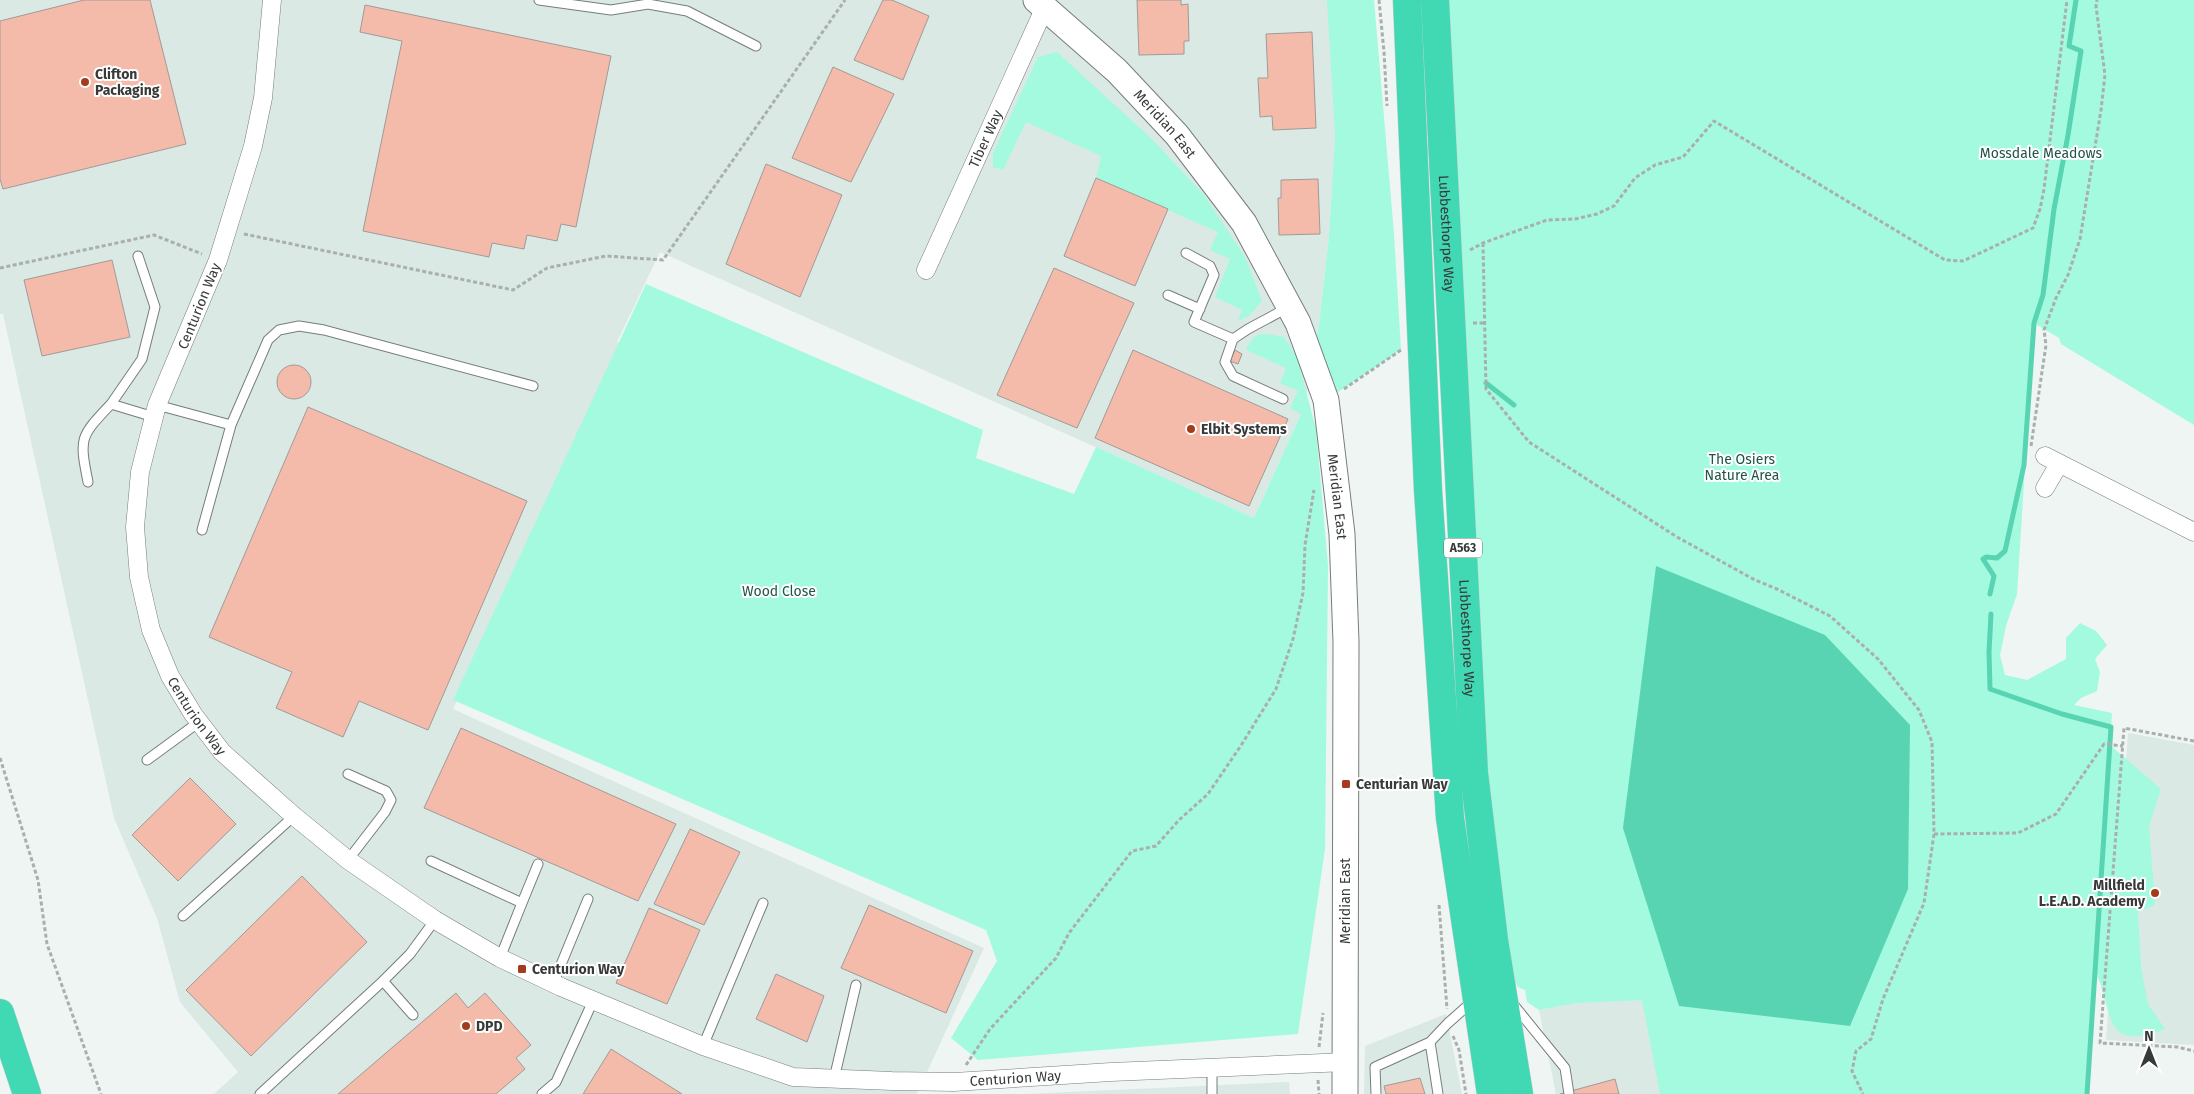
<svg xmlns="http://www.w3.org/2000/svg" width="2194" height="1094" viewBox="0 0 2194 1094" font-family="'Fira Sans',sans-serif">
  <rect width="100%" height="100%" fill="#eef5f3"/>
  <path fill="#dae9e4" d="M0 0H1328L1335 136 1329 236 1319 325 1305 405 1254 518 660 252 617 342 630 346 453 709 984 948 917 1094H214L238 1072 180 1002 157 918 114 818 3 314H0Z
    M2128 733 2194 745V1045L2106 1040Z
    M1646 988 1667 1094H1556L1539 1010Z
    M1446 1014 1462 1094H1364L1365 1046Z
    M1289 1082 1290 1094H1024Z"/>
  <path fill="#a3fadf" d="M1327 0H1374L1394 234 1401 350 1326 400 1312 363 1319 325 1329 236 1335 136Z
    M1449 0H2194V425L2061 344 2059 338 2034 323 2017 594 2006 626 2000 655 2005 675 2027 680 2066 659V638L2080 623 2096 631 2107 645 2095 659 2100 672 2097 691 2081 698 2074 705 2112 713 2110 745 2161 789 2149 826 2155 905 2138 912 2141 967 2148 1004 2165 1029C2099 1054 2115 1009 2095 971L2086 1094H1660L1642 1000 1576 1003 1539 1010 1527 1002 1525 990 1518 987 1494 940 1445 186Z
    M1057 52 1152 139 1204 195 1245 257 1262 301 1249 316 1238 321 1242 310 1215 297 1230 259 1210 250 1218 232 1096 178 1101 156 1026 122 1003 170 993 167V153L1038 57Z
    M646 284 983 430 976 458 1074 494 1096 447 1254 518 1301 414 1290 408 1298 391 1280 383 1286 368 1246 350C1256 328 1263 334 1284 337L1297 357 1316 429 1328 565 1325 849 1298 1034 978 1060 951 1038 997 961 986 930 453 700Z"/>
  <path fill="#58d4b3" d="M1656 566 1825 635 1910 725 1908 889 1850 1026 1679 1006 1623 828Z"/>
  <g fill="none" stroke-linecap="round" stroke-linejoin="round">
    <path stroke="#58d4b3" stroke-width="5" d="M1486 383 1514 405
      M1990 594 1994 576 1983 559 1986 557 1997 558 2005 551 2024 465 2034 323 2043 295 2054 209 2068 135 2081 51 2069 46 2076 0
      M1991 614 1989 652 1990 689 2062 714 2111 727 2087 1094"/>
  </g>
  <path fill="#f5bbaa" stroke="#a09a98" d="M84 0H150L186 144 3 189 0 179V21Z
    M883 0H892L929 16 903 80 854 60Z
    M1137 0H1181V5L1188 4 1189 41H1184V54L1139 55Z
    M365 5 611 56 576 227 561 224 557 241 527 235 524 249 492 243 489 257 363 231 402 41 360 32Z
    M1312 32 1316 128 1273 130 1272 116 1260 117 1258 78H1268L1266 34Z
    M833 67 894 94 851 182 792 158Z
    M766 164 842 195 800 297 726 264Z
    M1096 178 1168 209 1135 286 1064 256Z
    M1318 179 1320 234 1279 235 1278 198H1281V180Z
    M112 260 130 337 42 356 24 280Z
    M1054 268 1134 303 1077 428 997 395Z
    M1133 350 1288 419 1249 506 1095 438Z
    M1235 350 1242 354 1238 364 1230 361Z
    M277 382a17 17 0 1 1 34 0a17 17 0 1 1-34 0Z
    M308 407 527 501 428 730 359 701 343 737 276 708 292 672 209 637Z
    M461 728 676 824 638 901 424 808Z
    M190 778 236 824 178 881 132 835Z
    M690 829 740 852 704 925 654 904Z
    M302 876 367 942 251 1056 186 990Z
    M869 905 973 951 946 1013 841 968Z
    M649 908 700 930 667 1004 616 983Z
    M776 974 824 996 807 1042 756 1019Z
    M456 993 468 1008 485 993 531 1045 516 1058 525 1069 496 1094H338Z
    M611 1049 682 1094H583Z
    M1420 1078 1425 1094H1386L1384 1086Z
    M1615 1079 1619 1094H1560Z"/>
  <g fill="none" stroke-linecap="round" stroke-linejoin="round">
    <g stroke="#767d7a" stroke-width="11">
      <path id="lane" d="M539 0 611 10 648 4 687 11 756 46
        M1186 253 1210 266 1214 275 1194 322 1233 339 1248 329 1289 307
        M138 256 155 307 142 359 111 404 154 417
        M1168 295 1200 309
        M1233 339 1225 362 1233 376 1283 399
        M157 405 231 425
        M88 482C79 437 80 437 111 404
        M202 530 231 425 268 340 279 330 299 326 324 330 533 386
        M147 760 199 722
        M348 774 386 791 391 800 385 812 348 860
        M431 861 522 903 538 864
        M183 916 294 816
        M500 958 522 903
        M383 981 413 1015
        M553 984 588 899
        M1513 1004 1565 1068 1569 1094
        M703 1046 763 903
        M1212 1067V1094
        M834 1079 856 985
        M260 1094 383 981 410 954 435 920
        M542 1094 556 1082 593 1001
        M1376 1094 1375 1067 1430 1042
        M1438 1094 1430 1042 1448 1023 1473 1001"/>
    </g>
    <g stroke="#767d7a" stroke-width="19">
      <g id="street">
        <path id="s1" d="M272 0 263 98 253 146 218 260 157 405 140 472 135 527 139 577 151 630 170 676 193 714 222 752 294 816 348 860 435 920 500 958 561 987 703 1046 793 1077 892 1081 954 1082 1111 1072 1347 1062"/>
        <path id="s2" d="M926 270 1045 7"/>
        <path d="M2045 456 2194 532"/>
        <path d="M2045 488 2059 464"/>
      </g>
    </g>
    <g stroke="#767d7a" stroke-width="27">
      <g id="secondary">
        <path id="s3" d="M1036 0 1117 71 1177 135 1244 223 1298 323 1326 400 1342 534 1346 642 1345 1094"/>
      </g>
    </g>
    <g stroke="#cfd0cf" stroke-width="29">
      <g id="highway">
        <path d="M1407 0 1428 490 1450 818 1491 1094"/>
        <path id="s4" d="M1435 0 1474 773 1494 940 1519 1094"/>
        <path d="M0 1013 27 1094"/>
      </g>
    </g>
    <path stroke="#aaafad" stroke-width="3" stroke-dasharray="4 2.5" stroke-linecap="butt" d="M1379 0 1384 52 1387 106
      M244 234 513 290 547 268 606 256 663 260 845 0
      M1483 243 1486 389 1529 442 1677 537 1755 580 1777 589 1830 616 1878 659 1919 710 1932 742 1934 834 1924 903 1883 999 1871 1039 1856 1051 1852 1071 1863 1094
      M1470 250 1483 243 1547 220 1575 219 1597 214 1614 206 1635 178 1655 165 1683 157 1714 121 1945 260 1963 261 2033 228 2040 209 2044 189 2067 0
      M0 268 154 235 202 254
      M1473 323H1485
      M1344 389 1401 350
      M2031 446 2046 345 2044 330 2056 298 2068 275 2080 239 2101 110 2105 75 2096 6 2097 0
      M2194 741 2124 728 2100 1043 2177 1047 2194 1051
      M0 758 38 880 47 944 101 1094
      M1934 834 2018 833 2056 814 2104 744 2123 746
      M1439 905 1447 1009
      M1453 1036 1459 1050 1466 1094
      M1319 1047 1323 1013
      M966 1065 990 1029 1056 958 1069 933 1132 851 1156 846 1179 820 1208 794 1240 747 1276 689 1293 639 1303 593 1305 545 1314 490
      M1318 1080 1319 1094"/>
    <use href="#lane" stroke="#fff" stroke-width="9"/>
    <use href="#street" stroke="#fff" stroke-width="18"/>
    <use href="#secondary" stroke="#fff" stroke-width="25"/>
    <use href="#highway" stroke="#41d8b4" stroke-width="28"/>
  </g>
  <g fill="#a33b1c" stroke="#fff" stroke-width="2">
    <circle cx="85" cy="82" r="5"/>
    <circle cx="1191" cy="429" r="5"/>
    <rect x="1341" y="779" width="10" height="10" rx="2.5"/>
    <circle cx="2155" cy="893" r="5"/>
    <rect x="517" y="964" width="10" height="10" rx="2.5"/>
    <circle cx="466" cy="1026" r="5"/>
  </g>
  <g text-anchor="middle" stroke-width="4" stroke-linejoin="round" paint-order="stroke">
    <rect fill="#fff" stroke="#737574" stroke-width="1" x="1444" y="538.5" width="38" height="19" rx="4"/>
    <g font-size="12" font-weight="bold" fill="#373a39">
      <text x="1463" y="552">A563</text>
    </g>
    <g font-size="14" font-weight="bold" fill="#373a39" stroke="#fff" text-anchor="start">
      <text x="95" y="79">Clifton<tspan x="95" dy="16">Packaging</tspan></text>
      <text x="1201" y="434">Elbit Systems</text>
      <text x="1356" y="789">Centurian Way</text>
      <text x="2145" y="890" text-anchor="end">Millfield<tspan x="2145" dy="16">L.E.A.D. Academy</tspan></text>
      <text x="532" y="974">Centurion Way</text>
      <text x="476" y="1031">DPD</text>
    </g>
    <g font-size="14" fill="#373a39" stroke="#fff">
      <text dy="5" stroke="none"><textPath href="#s3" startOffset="179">Meridian East</textPath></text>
      <text dy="5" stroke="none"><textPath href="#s2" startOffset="144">Tiber Way</textPath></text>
      <text dy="5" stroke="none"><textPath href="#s4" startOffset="234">Lubbesthorpe Way</textPath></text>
      <text transform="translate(199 306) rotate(-68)" y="5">Centurion Way</text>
      <text dy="5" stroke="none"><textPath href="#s3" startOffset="599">Meridian East</textPath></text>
      <text dy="5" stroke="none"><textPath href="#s4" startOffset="639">Lubbesthorpe Way</textPath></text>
      <text dy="5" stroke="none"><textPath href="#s1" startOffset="751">Centurion Way</textPath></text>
      <text transform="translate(1345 901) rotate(-90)" y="5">Meridian East</text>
      <text dy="5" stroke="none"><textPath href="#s1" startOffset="1681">Centurion Way</textPath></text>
    </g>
    <g font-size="14" fill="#215547" stroke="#fff">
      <text x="2041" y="158">Mossdale Meadows</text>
      <text x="1742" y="464">The Osiers<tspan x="1742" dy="16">Nature Area</tspan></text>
      <text x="779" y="596">Wood Close</text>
    </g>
  </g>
  <g transform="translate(2149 1049)" stroke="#ffffff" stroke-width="4" paint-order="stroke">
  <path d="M0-4L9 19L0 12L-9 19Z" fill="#373a39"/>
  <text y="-8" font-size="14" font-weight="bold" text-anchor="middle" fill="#373a39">N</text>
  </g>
</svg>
